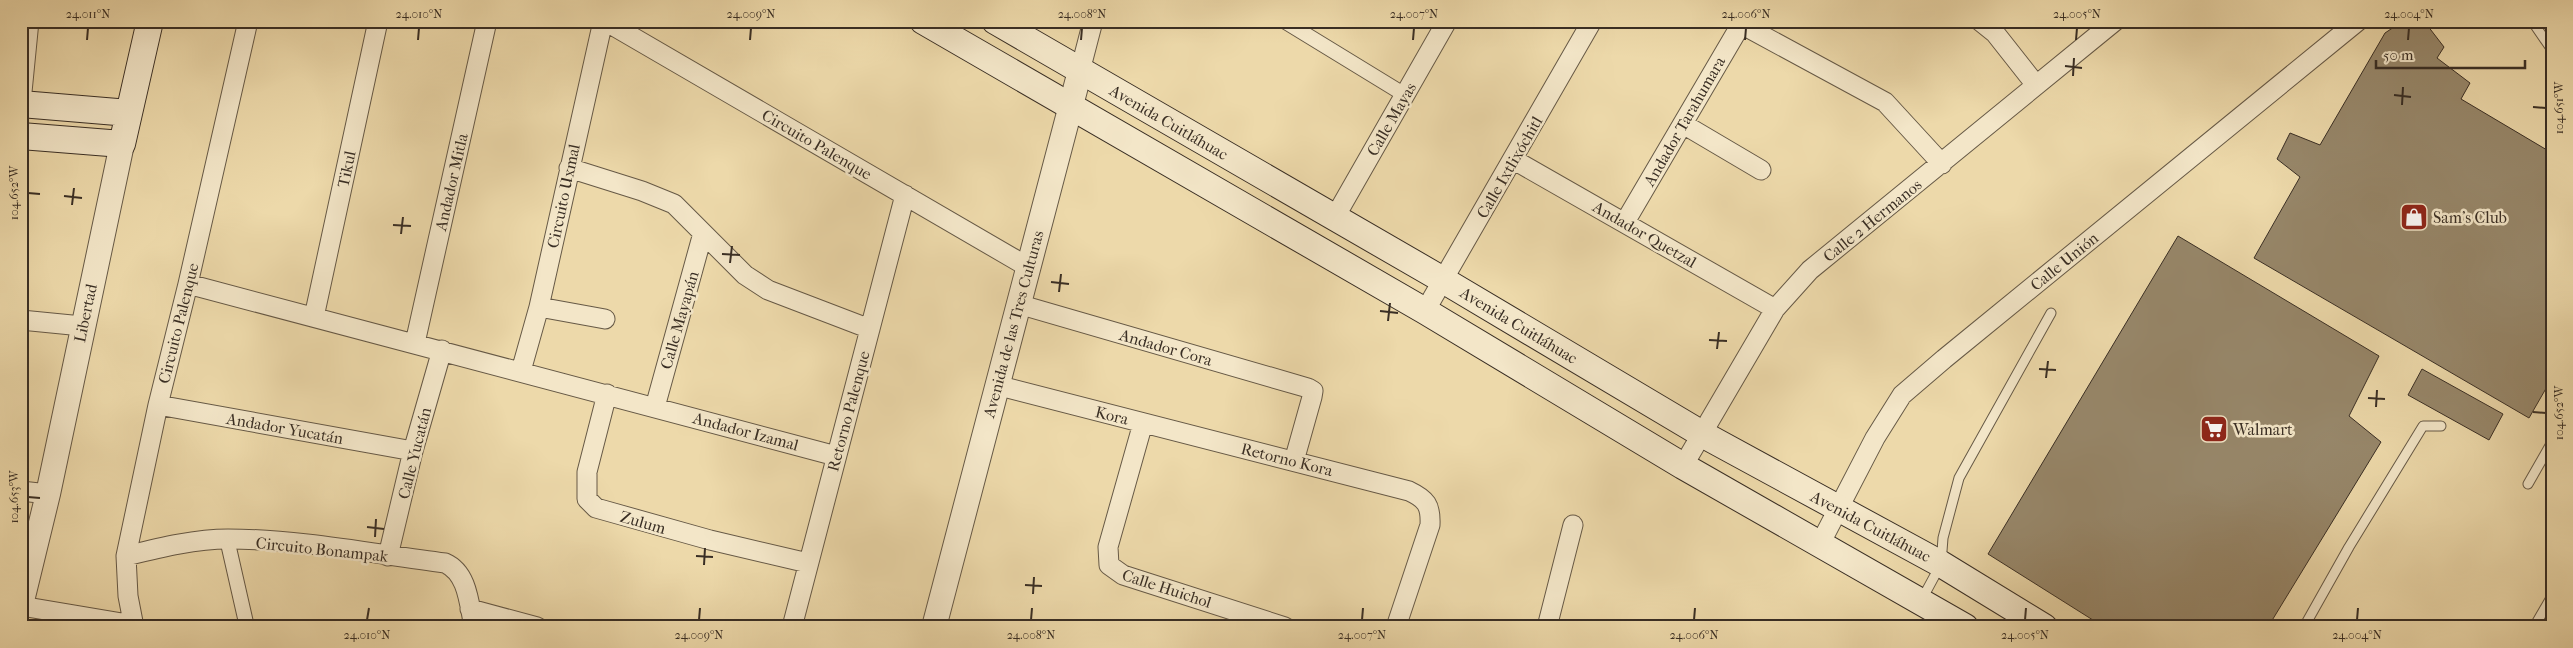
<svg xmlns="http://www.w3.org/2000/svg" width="2573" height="648" viewBox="0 0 2573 648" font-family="'IM FELL French Canon',serif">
  <rect width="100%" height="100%" fill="#edd9aa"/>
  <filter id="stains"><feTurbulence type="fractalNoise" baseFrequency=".004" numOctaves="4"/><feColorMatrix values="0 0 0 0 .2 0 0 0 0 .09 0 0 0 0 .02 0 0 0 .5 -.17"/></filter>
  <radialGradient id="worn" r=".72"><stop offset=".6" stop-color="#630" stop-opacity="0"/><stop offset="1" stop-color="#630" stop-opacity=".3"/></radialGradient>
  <path fill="#97876a" stroke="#392e24" d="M2403 21H2424L2444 47 2437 58 2470 83 2461 99 2552 153V378L2529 418 2254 258 2300 177 2277 159 2290 133 2320 145 2385 33Z
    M2178 236 2379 356 2349 416 2381 442 2268 627H2104L1988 554Z
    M2422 369 2503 414 2489 440 2408 395Z"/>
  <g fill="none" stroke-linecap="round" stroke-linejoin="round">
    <g stroke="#665946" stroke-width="11">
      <path id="service" d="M2532 21 2552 50
        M2528 484 2552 442
        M1921 601 1941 564 1943 538 1959 478 2051 313
        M2304 627 2349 547 2423 426H2441
        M2534 627 2552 596"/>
    </g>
    <g stroke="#665946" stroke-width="16">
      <path id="pedestrian" d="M1284 21 1405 95
        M227 539 247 627"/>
    </g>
    <g stroke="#665946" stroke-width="21">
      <path id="minor" d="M605 21 1028 267
        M1980 21 1995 33 2036 85
        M1741 24 1885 102 1942 164
        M1080 71 1093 21
        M21 102 29 21
        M1683 124 1761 170
        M1514 160 1775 309
        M569 168 642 191 674 204 745 275 768 290 870 329
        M1335 217 1447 21
        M1625 222 1743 21
        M188 284 836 456
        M1018 304 1308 388 1313 391 1312 397 1294 461
        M539 307 605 319
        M1425 311 1592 21
        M314 317 378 21
        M21 320 82 326
        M415 343 487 21
        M521 371 539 307 603 21
        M996 385 1409 491C1426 499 1431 505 1430 525L1396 627
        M607 394 587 472V499L596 508 710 540 808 563
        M158 405 413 451
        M655 407 703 233
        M1143 423 1108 547 1109 565 1123 575 1285 627
        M1683 466 1775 309 1810 270 2115 21
        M21 491 48 494
        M1820 544 1875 438 1902 395 1944 359 2358 21
        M126 556C159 548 195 539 228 539 300 539 374 554 445 563 468 573 469 604 474 627
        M388 556 413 451 442 350
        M21 606 134 625
        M470 609 537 627
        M134 627 128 596 126 556 158 405 188 284 248 21
        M792 627 905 195
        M1547 627 1573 525"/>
    </g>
    <g stroke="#665946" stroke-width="26">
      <path id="tertiary" d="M21 605 48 494 122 144
        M934 627 1080 71"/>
    </g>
    <g stroke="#392e24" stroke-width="28">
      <path id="secondary" d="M923 21 1425 311 1683 466 1965 627
        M995 21 1443 280 1702 434 1941 564 2044 627
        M21 104 129 113
        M21 136 122 144 150 21"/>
    </g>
    <use href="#service" stroke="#f3e6c8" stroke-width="9"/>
    <use href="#pedestrian" stroke="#f3e6c8" stroke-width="14"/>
    <use href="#minor" stroke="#f3e6c8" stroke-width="19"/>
    <use href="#tertiary" stroke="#f3e6c8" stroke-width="24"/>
    <use href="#secondary" stroke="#f3e6c8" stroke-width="26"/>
  </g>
  <path fill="none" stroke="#392e24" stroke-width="2" d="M87 40 88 28M418 40 419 28M750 40 751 28M1081 40 1082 28M1413 40 1414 28M1745 40 1746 28M2076 40 2077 28M2408 40 2409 28M2065 66 2082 68M2073 76 2074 58M2394 95 2411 97M2402 105 2403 87M2533 107 2546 108M28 193 40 194M64 196 82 198M72 205 74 188M393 225 411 226M401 234 403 217M722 254 740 255M730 263 732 246M1051 282 1069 284M1059 292 1061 274M1380 311 1398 313M1388 321 1390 303M1709 340 1727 341M1717 349 1719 332M2039 369 2056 370M2046 378 2048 361M2368 398 2385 399M2376 407 2377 390M2533 412 2546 413M28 497 40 498M367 527 384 529M375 537 376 519M696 556 713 557M704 565 705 548M1025 585 1042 586M1033 594 1034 577M367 620 369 608M699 620 700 608M1031 620 1032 608M1362 620 1363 608M1694 620 1695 608M2025 620 2026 608M2357 620 2358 608"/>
  <defs>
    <g id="shop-square" transform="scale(1.4375)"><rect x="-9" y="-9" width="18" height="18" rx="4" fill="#8f2418" stroke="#f3e6c8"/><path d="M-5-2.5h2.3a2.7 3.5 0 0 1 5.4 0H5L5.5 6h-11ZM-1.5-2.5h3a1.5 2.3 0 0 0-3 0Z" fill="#fff"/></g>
    <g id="supermarket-square" transform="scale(1.4375)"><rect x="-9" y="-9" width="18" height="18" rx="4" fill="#8f2418" stroke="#f3e6c8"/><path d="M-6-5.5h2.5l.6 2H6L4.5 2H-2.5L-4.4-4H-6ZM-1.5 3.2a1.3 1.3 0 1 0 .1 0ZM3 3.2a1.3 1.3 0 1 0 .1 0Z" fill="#fff"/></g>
  </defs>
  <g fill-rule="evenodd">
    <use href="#shop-square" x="2414" y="217"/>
    <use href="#supermarket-square" x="2214" y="429"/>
  </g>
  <g text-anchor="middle" stroke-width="5" stroke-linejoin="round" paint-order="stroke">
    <g font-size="16" fill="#392e24" stroke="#f3e6c8">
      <text transform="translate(1391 119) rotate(-60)" y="6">Calle Mayas</text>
      <text transform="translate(1684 121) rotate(-60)" y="6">Andador Tarahumara</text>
      <text transform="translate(1169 122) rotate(30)" y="6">Avenida Cuitláhuac</text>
      <text transform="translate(817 144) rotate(30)" y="6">Circuito Palenque</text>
      <text transform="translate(1509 167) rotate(-60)" y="6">Calle Ixtlixóchitl</text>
      <text transform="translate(346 169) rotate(-78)" y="6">Tikul</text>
      <text transform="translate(451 182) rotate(-77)" y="6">Andador Mitla</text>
      <text transform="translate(563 196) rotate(-78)" y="6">Circuito Uxmal</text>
      <text transform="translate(1872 220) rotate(-39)" y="6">Calle 2 Hermanos</text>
      <text transform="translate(1645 234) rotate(30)" y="6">Andador Quetzal</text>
      <text transform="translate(2064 261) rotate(-39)" y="6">Calle Unión</text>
      <text transform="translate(85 313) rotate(-78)" y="6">Libertad</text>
      <text transform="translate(679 320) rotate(-74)" y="6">Calle Mayapán</text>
      <text transform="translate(178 323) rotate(-76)" y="6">Circuito Palenque</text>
      <text transform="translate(1013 324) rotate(-75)" y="6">Avenida de las Tres Culturas</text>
      <text transform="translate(1519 325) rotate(31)" y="6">Avenida Cuitláhuac</text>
      <text transform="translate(1166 347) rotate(16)" y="6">Andador Cora</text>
      <text transform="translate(848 411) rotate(-75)" y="6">Retorno Palenque</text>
      <text transform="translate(1112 415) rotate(14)" y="6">Kora</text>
      <text transform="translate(285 428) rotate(10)" y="6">Andador Yucatán</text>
      <text transform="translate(746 431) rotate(15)" y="6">Andador Izamal</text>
      <text transform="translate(414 453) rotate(-76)" y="6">Calle Yucatán</text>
      <text transform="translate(1287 459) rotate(14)" y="6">Retorno Kora</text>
      <text transform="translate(643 522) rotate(16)" y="6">Zulum</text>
      <text transform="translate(1871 526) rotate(28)" y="6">Avenida Cuitláhuac</text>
      <text transform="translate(322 549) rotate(6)" y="6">Circuito Bonampak</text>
      <text transform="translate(1167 588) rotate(18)" y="6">Calle Huichol</text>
    </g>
    <g font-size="16" fill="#392e24" stroke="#f3e6c8" text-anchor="start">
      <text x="2433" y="223">Sam's Club</text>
      <text x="2233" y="435">Walmart</text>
    </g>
  </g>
  <rect width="2573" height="648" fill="none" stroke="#edd9aa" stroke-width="55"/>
  <path d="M2376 60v8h149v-8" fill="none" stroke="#392e24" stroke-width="2.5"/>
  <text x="2383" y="60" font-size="15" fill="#392e24" stroke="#f3e6c8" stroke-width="4" paint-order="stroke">50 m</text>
  <rect x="28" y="28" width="2518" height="592" fill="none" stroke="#392e24" stroke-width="2"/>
  <g font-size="12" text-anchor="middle" fill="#392e24">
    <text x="88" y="18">24.011°N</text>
    <text x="419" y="18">24.010°N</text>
    <text x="751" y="18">24.009°N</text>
    <text x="1082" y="18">24.008°N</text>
    <text x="1414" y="18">24.007°N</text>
    <text x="1746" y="18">24.006°N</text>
    <text x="2077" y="18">24.005°N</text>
    <text x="2409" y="18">24.004°N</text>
    <text transform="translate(2559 108) rotate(-90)" y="4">104.651°W</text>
    <text transform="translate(14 193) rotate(-90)" y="4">104.652°W</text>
    <text transform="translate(2559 413) rotate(-90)" y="4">104.652°W</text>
    <text transform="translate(14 497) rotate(-90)" y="4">104.653°W</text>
    <text x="367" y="639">24.010°N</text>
    <text x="699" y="639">24.009°N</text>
    <text x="1031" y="639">24.008°N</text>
    <text x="1362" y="639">24.007°N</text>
    <text x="1694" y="639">24.006°N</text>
    <text x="2025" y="639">24.005°N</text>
    <text x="2357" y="639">24.004°N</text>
  </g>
  <rect width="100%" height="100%" filter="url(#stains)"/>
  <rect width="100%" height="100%" fill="url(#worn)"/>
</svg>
